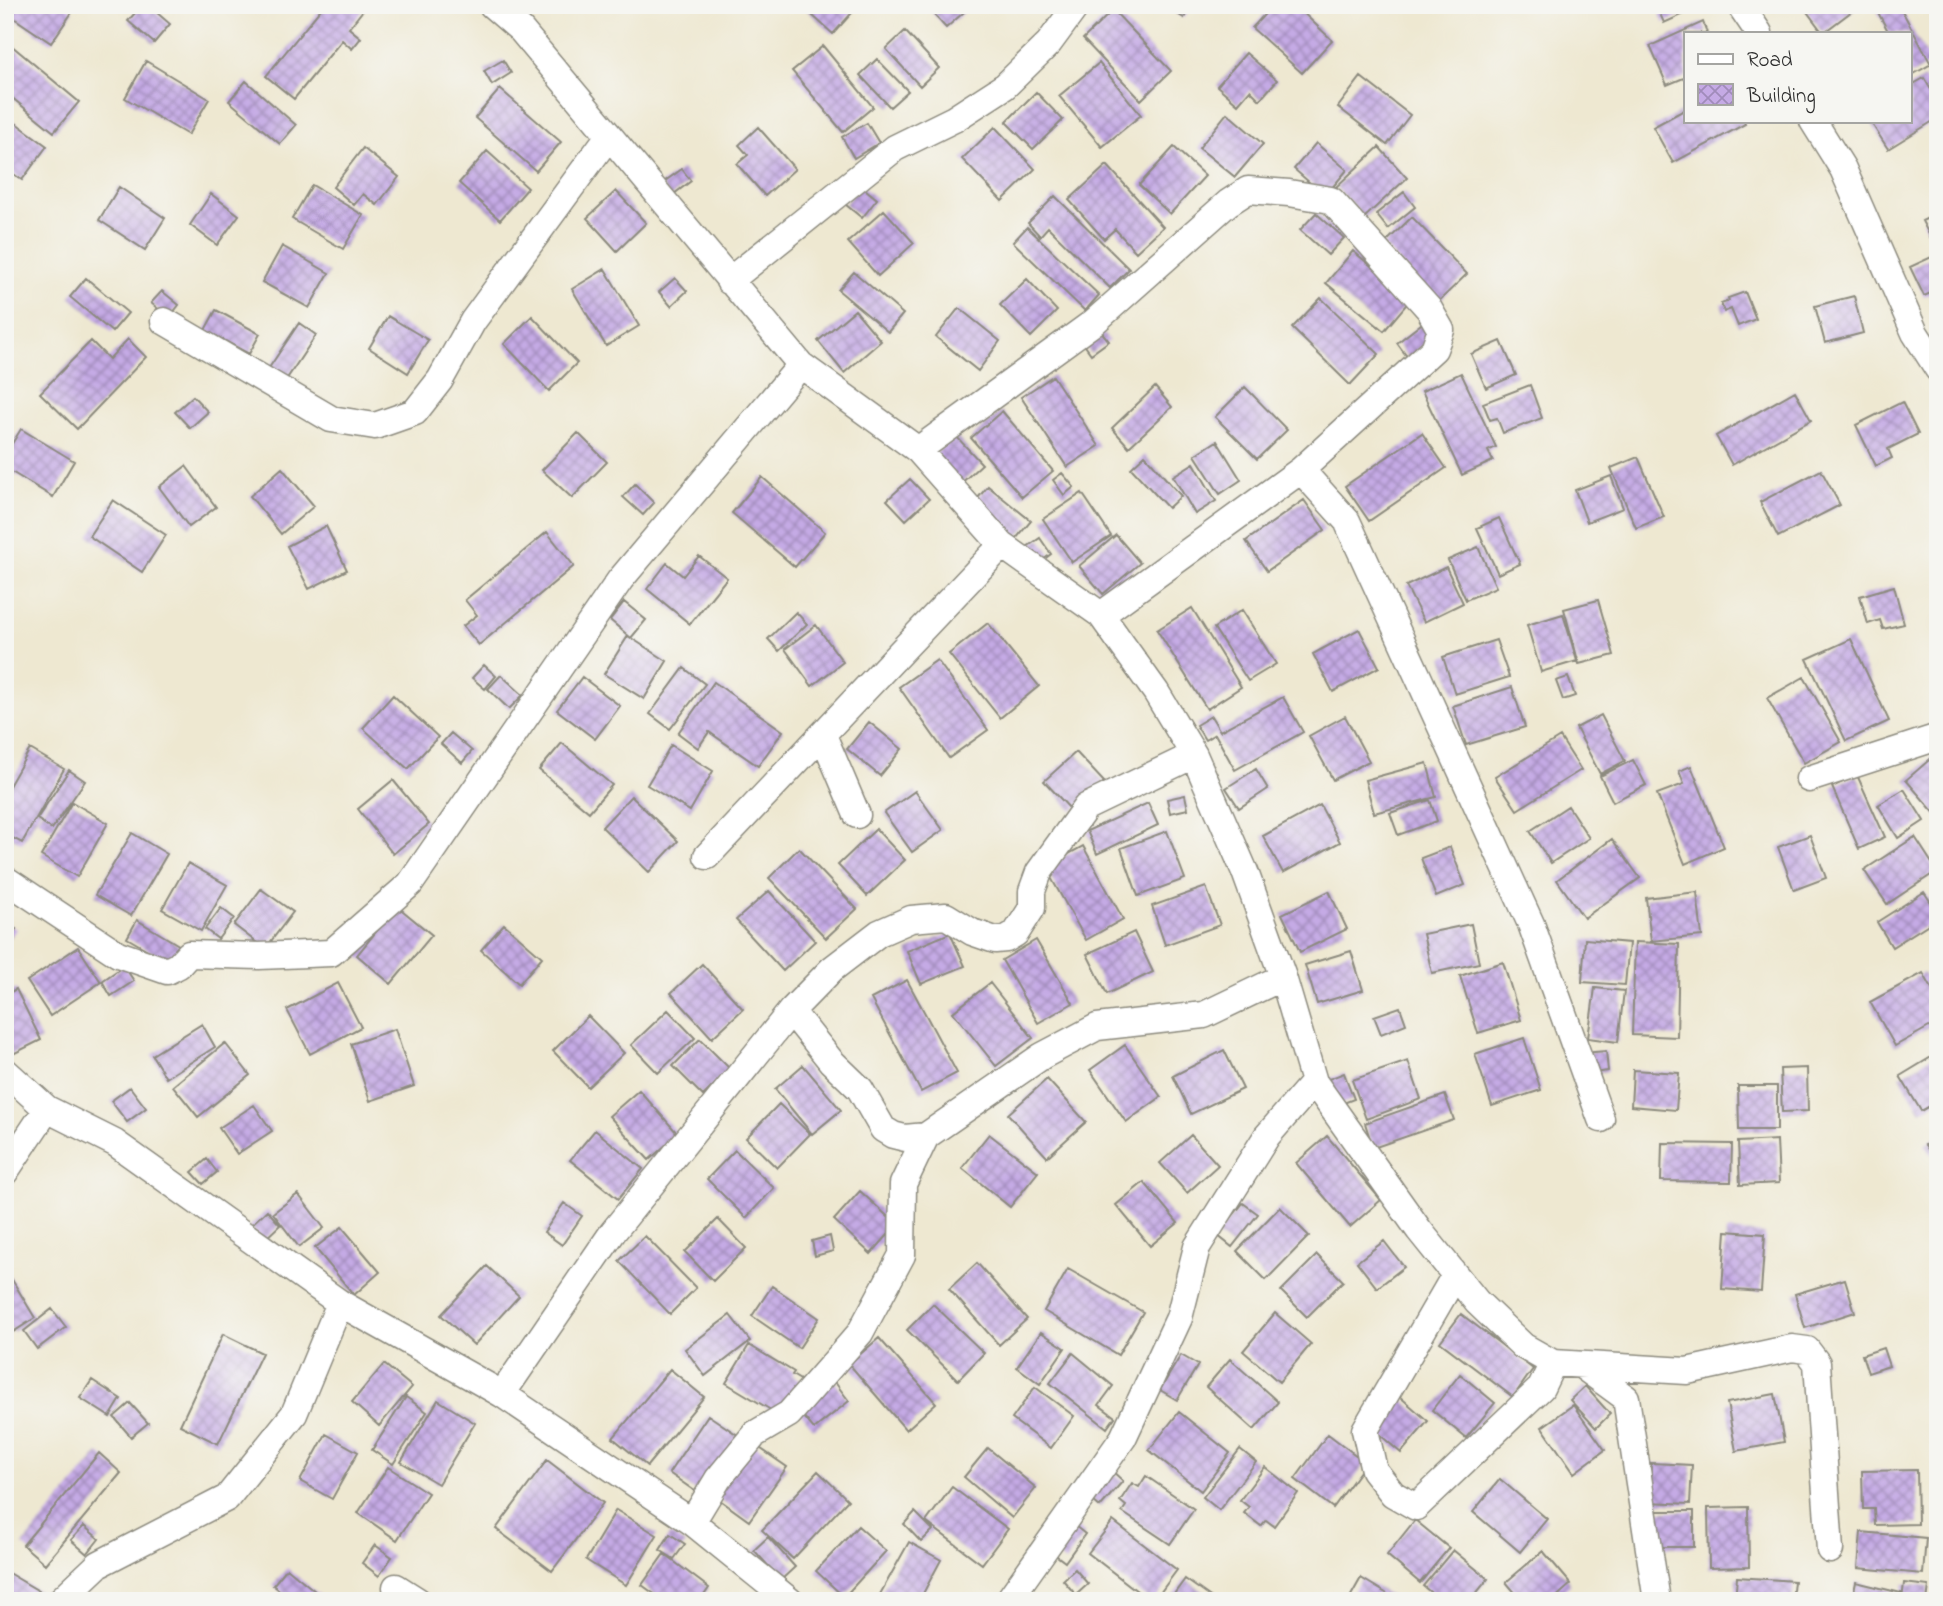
<svg xmlns="http://www.w3.org/2000/svg" width="1943" height="1606" viewBox="0 0 1943 1606" font-family="'Indie Flower',sans-serif">
  <defs>
    <pattern id="building-cross-hatch" width="8" height="8" patternUnits="userSpaceOnUse" patternTransform="scale(1.75)"><rect width="8" height="8" fill="#c5aae5"/><path d="M0 0l8 8M0 8l8-8" fill="none" stroke="#a08bba"/></pattern>
  </defs>
  <rect width="100%" height="100%" fill="#f6f6f2"/>
  <filter id="ink" filterUnits="userSpaceOnUse"><feTurbulence type="fractalNoise" baseFrequency=".0143" numOctaves="2"/><feDisplacementMap in="SourceGraphic" scale="14" xChannelSelector="R" yChannelSelector="G"/><feConvolveMatrix kernelMatrix="1 2 1 2 8 2 1 2 1" color-interpolation-filters="sRGB"/></filter>
  <filter id="wash" filterUnits="userSpaceOnUse"><feTurbulence type="fractalNoise" baseFrequency=".00686" numOctaves="4" result="noise"/><feDisplacementMap in="SourceGraphic" scale="28" xChannelSelector="R" yChannelSelector="G"/><feGaussianBlur stdDeviation="1.57" result="paint"/><feColorMatrix in="noise" values="0 0 0 0 0 0 0 0 0 0 0 0 0 0 0 0 0 1.4 0 .05"/><feComposite in="paint" operator="in"/></filter>
  <g filter="url(#wash)">
    <rect width="100%" height="100%" fill="#eee8d1"/>
    <g id="blocks">
      <path fill="url(#building-cross-hatch)" d="M5 5H65L73 11 51 43 5 12Z
        M142 5H148L170 24 154 43 128 21Z
        M324 5H367L349 28 361 38 352 49 342 40 294 99 266 76Z
        M801 5H859L833 34Z
        M925 5H972L946 28Z
        M1163 5H1192L1184 18Z
        M1273 5H1295L1332 40 1302 73 1252 28Z
        M1656 5H1691L1693 10 1664 23Z
        M1802 5H1860L1823 33Z
        M1874 5H1899L1931 64 1912 75 1910 72V33H1889Z
        M1113 10 1171 71 1141 100 1083 39Z
        M1703 22 1707 33H1686V77L1667 85 1650 46Z
        M905 31 939 68 920 86 886 49Z
        M5 40 79 102 54 132 5 92Z
        M823 46 873 107 843 132 792 71Z
        M1246 53 1277 80 1260 100 1250 90 1238 104 1217 86Z
        M877 59 908 91 890 107 860 75Z
        M503 60 511 73 492 85 484 71Z
        M146 61 209 99 188 135 125 98Z
        M1099 63 1141 115 1102 147 1059 96Z
        M1361 77 1410 115 1387 145 1338 107Z
        M1924 78 1938 101V118L1888 149 1870 121H1910V86Z
        M246 81 296 125 280 144 229 101Z
        M500 89 561 142 536 171 475 118Z
        M1036 92 1063 120 1033 149 1006 122Z
        M1686 109V121H1744L1745 124 1673 163 1653 127Z
        M1227 113 1263 144 1235 177 1199 148Z
        M5 115 47 146 22 180 5 168Z
        M867 123 879 143 854 158 842 137Z
        M758 127 795 169 765 196 737 164 748 155 739 145Z
        M995 127 1035 169 1002 201 962 159Z
        M1316 143 1347 170 1325 196 1294 169Z
        M1174 147 1205 176 1170 214 1139 185Z
        M1379 147 1407 178 1364 218 1336 187Z
        M363 148 399 177 377 205 363 194 354 205 333 187Z
        M487 151 528 188 500 220 459 183Z
        M1107 165 1163 227 1136 252 1115 229 1104 239 1069 200Z
        M682 169 691 181 670 197 661 184Z
        M312 185 363 215 343 249 292 219Z
        M860 185 877 199 862 218 845 204Z
        M119 187 165 218 145 250 99 220Z
        M616 191 646 223 617 251 587 218Z
        M1404 192 1415 207 1388 229 1376 214Z
        M211 194 239 215 217 245 190 225Z
        M1055 196 1129 269 1110 288 1048 227 1040 236 1028 223Z
        M884 210 914 243 878 276 848 242Z
        M1316 213 1344 238 1328 255 1300 230Z
        M1938 213V252L1922 221Z
        M1412 217 1467 274 1438 302 1383 245Z
        M1027 227 1099 295 1085 311 1013 242Z
        M282 246 329 273 309 308 262 282Z
        M1353 251 1411 299 1384 331 1326 283Z
        M1938 254V290L1924 296 1910 267Z
        M605 269 639 326 606 346 572 289Z
        M854 272 903 314 888 332 838 290Z
        M86 278 128 313 112 332 70 297Z
        M675 278 687 291 671 306 659 292Z
        M1027 279 1057 311 1031 337 1000 305Z
        M162 291 179 305 169 318 151 303Z
        M1745 292 1756 319 1738 326 1731 309 1724 312 1721 304 1729 301 1728 298Z
        M1854 296 1863 333 1825 343 1815 306Z
        M1321 298 1379 354 1350 385 1292 328Z
        M959 308 1000 341 978 371 936 337Z
        M216 310 260 334 249 354 205 330Z
        M855 310 881 341 844 373 818 341Z
        M388 316 428 340 408 373 369 348Z
        M532 316 577 363 549 391 504 344Z
        M1425 321 1436 336 1408 358 1397 343Z
        M299 323 316 335 282 386 265 374Z
        M1100 330 1109 341 1091 354 1083 343Z
        M128 339 146 357 77 429 40 393 91 341 109 359Z
        M1501 341 1516 375 1486 388 1471 354Z
        M1461 373 1496 447 1488 451 1493 461 1462 475 1422 391Z
        M1053 376 1099 446 1067 467 1021 397Z
        M1530 385 1542 418 1503 433 1497 418 1490 420 1483 403Z
        M1155 387 1172 407 1129 447 1112 428Z
        M1245 387 1287 430 1257 459 1215 417Z
        M1795 391 1811 420 1732 465 1716 436Z
        M193 396 208 412 190 428 175 412Z
        M1902 402 1918 434 1888 449 1892 458 1876 466 1856 425Z
        M1002 411 1053 471 1022 497 971 438Z
        M21 429 74 461 53 497 5 468V455Z
        M578 433 607 462 572 498 542 470Z
        M1422 433 1446 468 1369 521 1345 486Z
        M955 435 982 464 958 486 932 457Z
        M1217 441 1241 480 1220 494 1195 455Z
        M1145 455 1181 496 1168 508 1131 468Z
        M1638 457 1664 517 1636 528 1611 468Z
        M1194 463 1216 501 1195 514 1173 476Z
        M186 466 216 507 189 527 159 487Z
        M282 468 314 506 281 534 250 496Z
        M1821 470 1840 505 1778 537 1760 502Z
        M1062 473 1074 487 1064 495 1053 480Z
        M1611 476 1623 508 1587 522 1575 490Z
        M762 477 825 532 795 567 732 513Z
        M910 479 929 499 906 520 887 500Z
        M635 484 654 503 643 515 623 497Z
        M988 486 1031 521 1015 540 973 504Z
        M1082 493 1111 536 1072 562 1043 519Z
        M113 500 166 535 142 572 89 536Z
        M1304 500 1325 530 1267 571 1246 541Z
        M1499 518 1520 564 1498 574 1477 528Z
        M326 526 347 570 309 589 287 546Z
        M547 532 574 566 479 645 463 626 477 615 465 600Z
        M1116 535 1140 563 1103 594 1079 566Z
        M1040 538 1051 554 1039 563 1027 547Z
        M1478 547 1496 587 1466 600 1448 560Z
        M699 556 727 578 690 624 647 589 667 563 683 576Z
        M1446 567 1463 603 1424 622 1406 586Z
        M1894 586 1904 624 1883 629 1880 620 1868 624 1860 596Z
        M1598 600 1614 655 1579 664 1564 609Z
        M624 602 646 620 631 638 610 620Z
        M1192 608 1241 687 1207 709 1157 630Z
        M1242 610 1276 664 1248 681 1214 628Z
        M796 612 807 624 779 651 768 639Z
        M1563 614 1577 661 1541 672 1527 625Z
        M988 623 1039 686 1000 718 949 654Z
        M816 625 843 662 812 686 785 649Z
        M1359 629 1379 667 1333 692 1313 654Z
        M628 636 667 661 644 699 604 674Z
        M1851 639 1889 721 1846 741 1807 659Z
        M1496 640 1509 677 1455 694 1443 657Z
        M937 660 988 730 949 758 899 687Z
        M484 665 496 676 485 689 472 678Z
        M684 668 705 684 670 729 650 714Z
        M501 675 523 695 509 709 488 689Z
        M582 677 620 706 595 739 557 710Z
        M1568 677 1575 696 1563 700 1556 681Z
        M1804 677 1841 742 1804 763 1767 698Z
        M714 682 783 731 758 766 709 732 698 748 678 733Z
        M1512 687 1525 727 1466 745 1453 706Z
        M393 695 438 737 408 769 363 728Z
        M1283 697 1303 732 1235 770 1215 734 1205 740 1196 725 1211 716 1220 731Z
        M1601 715 1625 761 1600 774 1576 728Z
        M1345 716 1369 761 1333 780 1309 736Z
        M869 722 902 749 880 776 847 749Z
        M451 733 472 751 462 763 441 744Z
        M1560 737 1581 770 1517 810 1495 777Z
        M562 743 612 785 589 812 539 770Z
        M671 745 713 771 690 811 647 785Z
        M30 749 64 769 22 843 5 834V793Z
        M1076 752 1104 782 1072 811 1044 781Z
        M1936 754 1938 756V817L1906 780Z
        M1633 760 1646 785 1613 802 1600 776Z
        M1427 763 1436 797 1374 813 1365 780Z
        M1691 766 1724 847 1685 864 1657 794 1684 784 1679 771Z
        M1256 769 1268 789 1239 808 1226 788Z
        M69 770 85 781 52 829 37 819Z
        M1857 775 1885 837 1859 849 1832 787Z
        M393 780 429 824 393 854 358 809Z
        M1904 789 1924 821 1898 838 1878 805Z
        M915 791 943 830 912 852 884 813Z
        M1185 795 1188 809 1170 813 1167 799Z
        M631 796 678 841 649 872 602 827Z
        M1430 800 1437 821 1398 835 1390 813Z
        M72 802 108 823 77 877 41 856Z
        M1148 803 1158 825 1097 854 1087 831Z
        M1320 805 1340 842 1283 873 1263 836Z
        M1568 806 1589 838 1551 863 1530 831Z
        M876 829 905 860 867 896 838 865Z
        M1167 831 1185 879 1138 896 1121 848Z
        M132 833 167 854 131 916 95 895Z
        M1810 835 1826 878 1794 890 1778 847Z
        M1915 837 1937 871 1887 904 1864 870Z
        M1612 839 1640 878 1584 918 1557 880Z
        M1083 846 1123 919 1086 940 1045 867Z
        M1450 847 1465 885 1436 897 1421 858Z
        M799 848 857 909 826 938 769 878Z
        M188 863 227 885 201 931 162 909Z
        M1206 887 1220 925 1165 945 1152 906Z
        M261 889 293 912 265 949 234 925Z
        M769 891 815 941 783 971 736 920Z
        M1329 891 1347 929 1300 952 1282 914Z
        M1697 892 1702 936 1651 941 1646 898Z
        M1924 892 1938 913V918L1892 947 1877 922Z
        M397 906 432 935 391 984 357 955Z
        M221 908 234 918 218 939 205 929Z
        M137 920 182 947 172 964 127 938Z
        M5 922 16 929 5 946Z
        M504 924 542 957 519 984 481 950Z
        M1471 924 1479 963 1432 973 1423 934Z
        M1134 932 1153 972 1107 994 1087 954Z
        M950 933 965 966 921 984 907 951Z
        M1585 939 1629 943 1625 985 1582 982Z
        M1036 940 1073 1003 1038 1023 1002 960Z
        M1635 942 1679 944 1677 1037 1632 1035Z
        M78 947 101 982 50 1016 27 981Z
        M1351 951 1363 990 1317 1004 1305 965Z
        M1503 962 1521 1020 1478 1033 1460 976Z
        M702 964 743 1009 712 1038 671 993Z
        M124 966 134 981 111 996 102 981Z
        M1923 973 1938 999V1022L1895 1046 1870 1002Z
        M907 980 957 1073 921 1092 871 999Z
        M338 983 361 1027 310 1054 287 1010Z
        M990 983 1033 1038 996 1066 953 1012Z
        M1595 988 1624 991 1618 1042 1588 1038Z
        M16 989 41 1040 5 1058V995Z
        M1400 1007 1406 1024 1381 1034 1374 1016Z
        M668 1010 695 1038 658 1073 631 1045Z
        M588 1016 624 1053 588 1087 553 1051Z
        M202 1024 215 1047 166 1078 152 1055Z
        M395 1029 414 1086 370 1101 351 1044Z
        M1524 1038 1541 1090 1492 1106 1475 1054Z
        M700 1039 730 1069 703 1096 673 1066Z
        M225 1043 250 1075 198 1117 173 1086Z
        M1125 1045 1161 1097 1126 1122 1090 1070Z
        M1224 1050 1243 1089 1191 1114 1173 1076Z
        M1606 1051 1608 1071 1586 1074 1583 1053Z
        M1938 1053V1101L1921 1111 1900 1076Z
        M1408 1061 1421 1099 1366 1119 1352 1080Z
        M803 1065 841 1110 812 1134 775 1089Z
        M1807 1068 1808 1111 1782 1112 1780 1069Z
        M1633 1070 1679 1073 1676 1110 1631 1106Z
        M1344 1073 1354 1099 1336 1106 1326 1080Z
        M1047 1079 1086 1122 1047 1157 1008 1114Z
        M1738 1086H1777V1130H1739Z
        M130 1087 146 1108 127 1122 111 1101Z
        M639 1090 678 1134 649 1160 609 1116Z
        M1445 1095 1454 1120 1373 1148 1365 1123Z
        M779 1104 810 1134 777 1168 746 1138Z
        M254 1105 272 1131 237 1154 219 1128Z
        M595 1130 643 1169 618 1199 570 1160Z
        M989 1134 1038 1172 1010 1207 962 1168Z
        M1191 1135 1218 1165 1187 1193 1160 1163Z
        M1327 1136 1381 1200 1350 1227 1296 1163Z
        M1938 1136V1162L1925 1145Z
        M1777 1140 1779 1183 1740 1185 1738 1142Z
        M1662 1143 1732 1144 1731 1182 1661 1181Z
        M735 1150 774 1188 746 1218 707 1179Z
        M207 1159 217 1172 203 1184 192 1172Z
        M1144 1182 1178 1223 1150 1246 1116 1205Z
        M860 1191 897 1225 871 1254 834 1220Z
        M298 1194 324 1228 299 1247 273 1213Z
        M564 1203 582 1216 562 1245 544 1232Z
        M1243 1203 1258 1214 1232 1247 1217 1235Z
        M1280 1207 1309 1236 1266 1280 1237 1251Z
        M267 1210 280 1225 263 1241 250 1226Z
        M718 1219 746 1248 713 1281 685 1252Z
        M342 1227 380 1272 354 1295 315 1248Z
        M1726 1231 1765 1234 1761 1292 1722 1289Z
        M645 1236 696 1288 670 1314 619 1261Z
        M830 1236 833 1251 815 1256 812 1241Z
        M1384 1241 1404 1267 1377 1288 1357 1262Z
        M1317 1255 1343 1281 1307 1317 1281 1291Z
        M977 1263 1027 1319 999 1345 949 1289Z
        M487 1266 519 1296 474 1345 441 1315Z
        M5 1268 35 1318 13 1332 5 1319Z
        M1068 1269 1143 1312 1118 1355 1044 1311Z
        M1845 1279 1855 1312 1805 1328 1795 1294Z
        M772 1286 819 1318 799 1348 752 1316Z
        M933 1304 984 1353 958 1380 907 1330Z
        M52 1309 66 1327 37 1349 24 1331Z
        M1275 1313 1311 1344 1279 1382 1243 1351Z
        M1461 1314 1533 1369 1513 1397 1440 1342Z
        M730 1315 750 1341 705 1376 685 1349Z
        M1041 1332 1065 1348 1040 1384 1017 1367Z
        M223 1334 262 1353 218 1444 180 1425Z
        M879 1338 936 1403 906 1430 849 1364Z
        M749 1345 794 1372 792 1375 802 1381 781 1416 726 1383Z
        M1883 1348 1889 1366 1868 1373 1862 1355Z
        M1073 1353 1113 1386 1099 1405 1115 1417 1107 1428 1050 1383Z
        M1181 1355 1198 1365 1177 1400 1160 1390Z
        M1230 1359 1278 1402 1254 1430 1206 1387Z
        M384 1364 412 1387 379 1426 352 1402Z
        M670 1369 704 1397 647 1466 613 1438Z
        M1460 1374 1495 1403 1466 1438 1432 1410Z
        M92 1380 121 1399 110 1417 80 1398Z
        M834 1381 849 1401 814 1429 798 1410Z
        M1585 1386 1610 1414 1596 1428 1570 1400Z
        M1035 1387 1074 1416 1051 1448 1012 1419Z
        M1775 1394 1784 1442 1736 1451 1727 1403Z
        M1399 1396 1428 1421 1401 1453 1372 1428Z
        M406 1397 427 1412 393 1464 372 1450Z
        M438 1400 475 1423 438 1484 401 1462Z
        M130 1403 148 1423 131 1437 114 1417Z
        M1573 1405 1605 1450 1574 1473 1542 1427Z
        M1179 1412 1230 1453 1201 1491 1149 1450Z
        M708 1415 742 1438 702 1496 669 1473Z
        M326 1434 358 1452 332 1499 300 1481Z
        M1328 1434 1366 1463 1333 1508 1295 1479Z
        M751 1442 787 1467 749 1521 713 1495Z
        M988 1448 1036 1488 1012 1518 964 1477Z
        M1240 1449 1256 1462 1219 1510 1203 1497Z
        M99 1453 121 1473 45 1564 23 1545Z
        M547 1460 603 1503 552 1571 496 1529Z
        M1651 1463 1692 1465 1690 1504 1649 1502Z
        M388 1467 428 1493 397 1540 358 1513Z
        M1265 1467 1298 1493 1274 1526 1266 1520 1261 1526 1244 1513 1249 1507 1240 1500Z
        M1109 1468 1123 1481 1100 1507 1086 1495Z
        M1917 1470 1918 1524 1875 1525 1874 1509H1863L1862 1471Z
        M818 1471 848 1500 793 1559 762 1530Z
        M1146 1476 1194 1509 1170 1544 1122 1512 1126 1506 1120 1501 1132 1483 1139 1487Z
        M1500 1479 1547 1519 1520 1552 1473 1512Z
        M952 1487 1008 1529 982 1564 926 1522Z
        M1748 1507 1749 1567 1709 1568 1708 1508Z
        M616 1510 657 1535 626 1585 586 1560Z
        M1654 1511H1694V1547H1654Z
        M915 1512 933 1530 921 1542 904 1524Z
        M1415 1520 1449 1548 1420 1583 1387 1555Z
        M1113 1521 1177 1570 1154 1601H1150L1088 1553Z
        M1070 1522 1085 1534 1065 1562 1049 1550Z
        M84 1526 99 1539 87 1554 71 1540Z
        M858 1526 886 1551 844 1597 816 1571Z
        M1861 1532 1926 1538 1923 1574 1858 1568Z
        M670 1534 685 1544 674 1559 660 1550Z
        M768 1537 795 1567 781 1580 754 1550Z
        M909 1542 941 1560 919 1601H888L879 1596Z
        M375 1545 392 1557 379 1576 362 1563Z
        M1453 1550 1488 1579 1470 1601H1441L1423 1586Z
        M1543 1551 1571 1584 1552 1601H1522L1506 1582Z
        M664 1554 709 1588 700 1601H664L642 1585Z
        M287 1568 327 1601H278L284 1594 273 1585Z
        M1075 1569 1088 1584 1076 1595 1063 1580Z
        M5 1571 42 1593 38 1601H5Z
        M1737 1577 1794 1581 1792 1601H1735Z
        M1361 1578 1399 1601H1348Z
        M1185 1579 1216 1601H1169Z
        M1856 1582 1901 1593 1899 1601H1852Z
        M1904 1583 1929 1586 1927 1601H1902Z"/>
    </g>
  </g>
  <g filter="url(#ink)">
    <use href="#blocks" fill-opacity="0" stroke="#8c8a7e" stroke-width="2"/>
    <g fill="none" stroke-linecap="round" stroke-linejoin="round">
      <g stroke="#8c8a7e" stroke-width="29">
        <path id="street" d="M492 5 521 30 801 365 918 450 1002 545 1101 615 1156 692 1194 755 1245 872 1283 977 1314 1082 1419 1230 1477 1302 1523 1346 1553 1363 1687 1371 1792 1348 1807 1350 1817 1363 1830 1550
          M1740 5 1759 33
          M1813 121 1843 169 1915 333 1938 369
          M729 281 895 148 954 119 1005 86 1049 43 1077 5
          M164 321 331 419 375 426 415 412 440 380 473 321 608 137
          M918 450 1094 322 1228 203 1248 190 1289 193 1331 200 1429 309 1441 330 1434 349 1301 470 1101 615
          M1301 470 1347 521 1531 924 1601 1119
          M823 735 857 815
          M1809 779 1938 737
          M707 856 1002 545
          M5 879 118 954 167 971 179 965 189 954 259 956 331 953 410 884 620 580 801 365
          M791 1011 831 1061 860 1089 883 1129 893 1135 905 1138 926 1136 1042 1056 1097 1027 1204 1015 1283 977
          M5 1071 47 1109 115 1143 340 1303 502 1394 692 1522 790 1601
          M5 1172 47 1109
          M1455 1275 1365 1430 1374 1470 1393 1494 1416 1507 1541 1388 1553 1363
          M1581 1365 1626 1398 1657 1601
          M502 1394 613 1232 791 1011 832 969 879 933 911 919 946 916 972 932 995 940 1006 939 1016 933 1032 908V891L1039 872 1086 807 1194 755
          M692 1522 718 1479 755 1434 789 1414 860 1333 902 1255 903 1184 926 1136
          M396 1587 418 1601
          M60 1601 99 1564 227 1498 294 1414 340 1303
          M1008 1601 1123 1438 1179 1318 1197 1247 1267 1136 1314 1082"/>
      </g>
      <use href="#street" stroke="#fff" stroke-width="26"/>
    </g>
  </g>
  <rect width="1943" height="1606" fill="none" stroke="#f6f6f2" stroke-width="28"/>
  <rect x="1684" y="32" width="228" height="91" fill="#f6f6f2" stroke="#a5a5a2" stroke-width="2"/>
  <rect x="1698" y="54" width="35" height="10" fill="#ffffff" stroke="#a5a5a2" stroke-width="2"/>
  <text x="1747" y="66" font-size="21" fill="#2b2b2b">Road</text>
  <rect x="1698" y="84" width="35" height="21" fill="url(#building-cross-hatch)" stroke="#a5a5a2" stroke-width="2"/>
  <text x="1747" y="102" font-size="21" fill="#2b2b2b">Building</text>
</svg>
